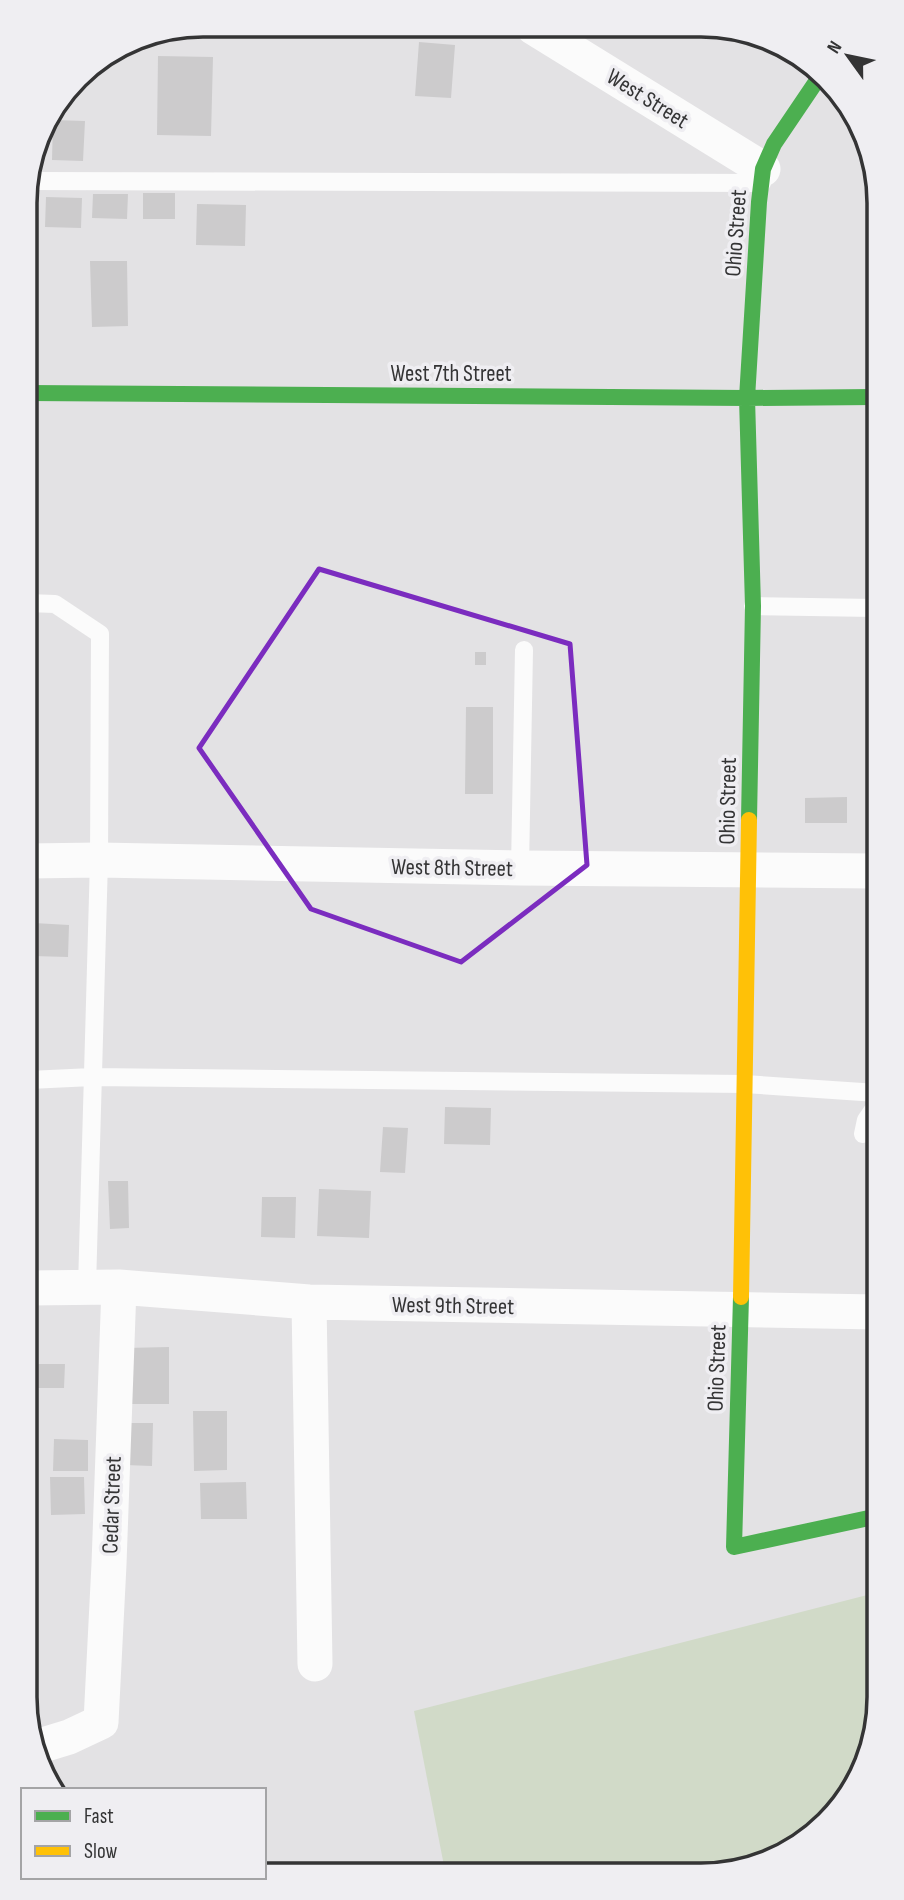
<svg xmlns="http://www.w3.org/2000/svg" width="904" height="1900" viewBox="0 0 904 1900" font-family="'Sofia Sans Condensed',sans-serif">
  <rect width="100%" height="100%" fill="#e3e2e4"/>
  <path fill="#d1dac8" d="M879 1592V1709L866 1765 835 1814 748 1869 445 1871 414 1711Z"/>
  <path fill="#cccbcc" d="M419 42 455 45 451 98 415 96Z
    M158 56 213 57 211 136 157 135Z
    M53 120 85 121 83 161 52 160Z
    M143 193H175V219H143Z
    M93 194H128L127 219 92 218Z
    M46 197 82 198 81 228 45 227Z
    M197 204 246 205 245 246 196 245Z
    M90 261H127L128 326 92 327Z
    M475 652H486V665H475Z
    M466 707H493V794H465Z
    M847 797V823H805V798Z
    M34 923 69 925 68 957 33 956Z
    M445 1107 491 1108 490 1145 444 1144Z
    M383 1127 408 1128 405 1173 380 1172Z
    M108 1181H128L129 1228 110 1229Z
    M319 1189 371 1191 369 1238 317 1236Z
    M262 1197H296L295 1238 261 1237Z
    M29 1324H38V1358H30Z
    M169 1347V1404H126V1348Z
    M37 1364H65L64 1388H37Z
    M193 1411H227V1470L194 1471Z
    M126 1423H153L152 1466 125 1465Z
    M54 1439 88 1440V1471H53Z
    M50 1477H84L85 1514 51 1515Z
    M246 1482 247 1519H201L200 1483Z"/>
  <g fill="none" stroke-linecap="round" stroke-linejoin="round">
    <path stroke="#fbfbfb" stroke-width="18" d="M26 181 762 183
      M27 603 55 604 100 634 99 860 87 1287
      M753 606 875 608
      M520 868 524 650
      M29 1080 92 1077 745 1084 877 1093
      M863 1134 866 1120 877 1104"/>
    <path stroke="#fbfbfb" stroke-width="35" d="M533 27 763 169
      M28 861 99 860 520 868 876 871
      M29 1288 119 1287 309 1302 878 1312
      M309 1302 315 1664
      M33 1748 69 1737 101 1722 109 1564 119 1287"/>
    <path stroke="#4caf50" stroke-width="16" d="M27 393 747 398 874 397
      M749 820 753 606 747 398 759 202 763 169 774 144 822 73
      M741 1297 734 1547 878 1516"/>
    <path stroke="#ffc107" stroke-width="16" d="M741 1297 749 820"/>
  </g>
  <path fill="none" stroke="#7b2cbf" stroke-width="5" stroke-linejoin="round" d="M319 569 570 644 587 865 461 962 311 909 199 748Z"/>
  <g text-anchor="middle" stroke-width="7" stroke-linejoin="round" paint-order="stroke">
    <g font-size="23" fill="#343435" stroke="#efeef2">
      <text transform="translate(648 98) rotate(32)" y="8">West Street</text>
      <text transform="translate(735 233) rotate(-86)" y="8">Ohio Street</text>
      <text x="451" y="381">West 7th Street</text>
      <text transform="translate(727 801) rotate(-89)" y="8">Ohio Street</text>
      <text transform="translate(452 867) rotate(1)" y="8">West 8th Street</text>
      <text transform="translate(453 1305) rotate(1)" y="8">West 9th Street</text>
      <text transform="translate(716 1368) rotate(-88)" y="8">Ohio Street</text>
      <text transform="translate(111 1505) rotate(-88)" y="8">Cedar Street</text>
    </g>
  </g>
  <path d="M0 0H904V1900H0ZM203 37H701A166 166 0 0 1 867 203V1697A166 166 0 0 1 701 1863H203A166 166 0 0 1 37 1697V203A166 166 0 0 1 203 37Z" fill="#efeef2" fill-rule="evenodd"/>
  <path fill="none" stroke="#343435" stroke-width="3.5" d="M203 37H701A166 166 0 0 1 867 203V1697A166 166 0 0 1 701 1863H203A166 166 0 0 1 37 1697V203A166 166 0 0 1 203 37Z"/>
  <rect x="21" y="1788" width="245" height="91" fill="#efeef2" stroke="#a4a4a6" stroke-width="2"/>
  <rect x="35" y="1811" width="35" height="10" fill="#4caf50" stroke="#a4a4a6" stroke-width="2"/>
  <text x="84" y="1823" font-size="21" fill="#343435">Fast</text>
  <rect x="35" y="1846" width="35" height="10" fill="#ffc107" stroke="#a4a4a6" stroke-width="2"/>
  <text x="84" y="1858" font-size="21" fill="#343435">Slow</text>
  <g transform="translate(848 56) rotate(303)" stroke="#efeef2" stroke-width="5" paint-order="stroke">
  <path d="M0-5L12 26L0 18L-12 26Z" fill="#343435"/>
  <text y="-10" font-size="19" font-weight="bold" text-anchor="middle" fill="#343435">N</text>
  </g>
</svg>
